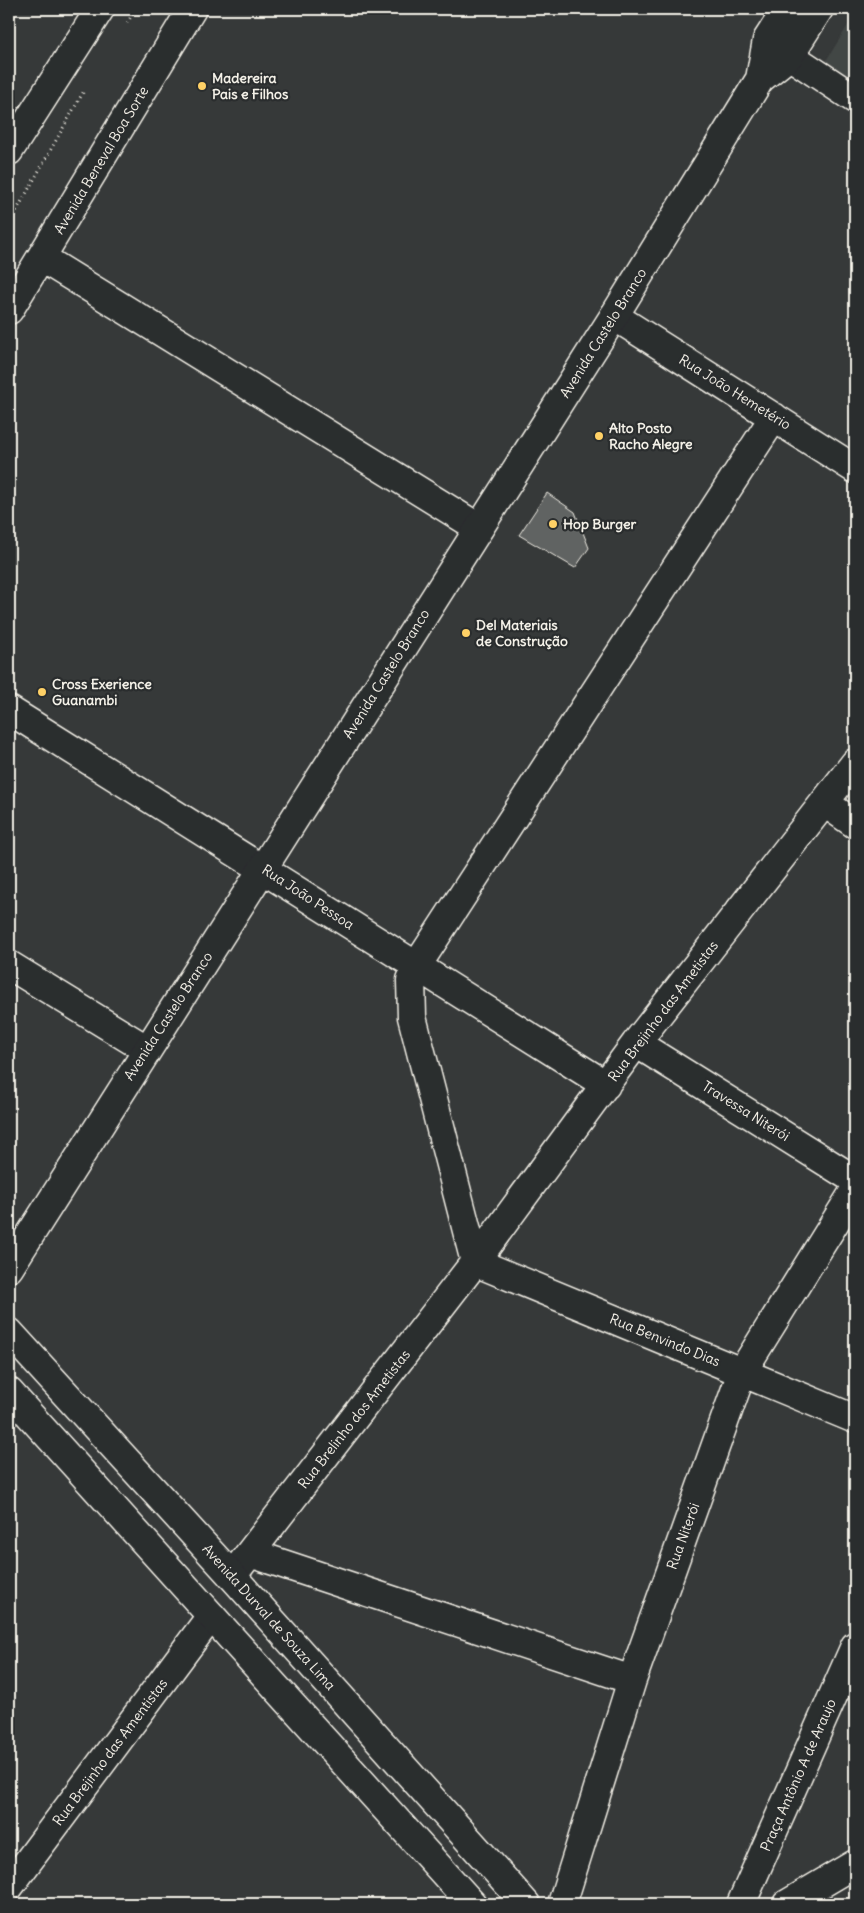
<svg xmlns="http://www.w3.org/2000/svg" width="864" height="1913" viewBox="0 0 864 1913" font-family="Delius,sans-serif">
  <rect width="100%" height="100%" fill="#363939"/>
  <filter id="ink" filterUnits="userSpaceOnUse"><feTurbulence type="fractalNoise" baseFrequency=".02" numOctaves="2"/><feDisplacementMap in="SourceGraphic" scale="10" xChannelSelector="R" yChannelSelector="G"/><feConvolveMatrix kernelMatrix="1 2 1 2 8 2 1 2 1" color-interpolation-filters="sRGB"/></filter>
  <g filter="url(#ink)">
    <path fill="#434645" d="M855 14V83L824 64Z"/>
    <path fill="#616362" stroke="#f4f1e8" d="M547 493 575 512 589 548 575 568 519 535Z"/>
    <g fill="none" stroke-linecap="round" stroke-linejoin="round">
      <g stroke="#f4f1e8" stroke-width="31">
        <path id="minor" d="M771 43 855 99
          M9 151 100 9
          M42 258 479 528
          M9 310 192 9
          M614 316 855 469
          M9 710 606 1085
          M825 803 855 824
          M9 965 146 1049
          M636 1043 855 1180
          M475 1262 412 1017 411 980 416 967 774 417
          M475 1262 855 1419
          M250 1553 632 1680
          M232 1576 475 1262 636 1043 855 763
          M9 1887 211 1616
          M562 1904 632 1680 742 1372 855 1190
          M741 1904 855 1646
          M787 1904 855 1864"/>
      </g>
      <g stroke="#f4f1e8" stroke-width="31">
        <path id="major" d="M760 79 767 40 787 9
          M9 1268 614 316 760 79 789 56 819 9
          M9 1332 232 1576 526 1904
          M9 1392 472 1904"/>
      </g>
      <path stroke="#f4f1e8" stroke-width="3" stroke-dasharray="1 4" stroke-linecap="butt" d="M127 23 136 9
        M9 224 85 89"/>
      <use href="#minor" stroke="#2a2d2e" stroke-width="28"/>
      <use href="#major" stroke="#2a2d2e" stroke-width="28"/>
    </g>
  </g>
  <g fill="#ffd166" stroke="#2a2d2e" stroke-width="2">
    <circle cx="202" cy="86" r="5"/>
    <circle cx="599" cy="436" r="5"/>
    <circle cx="553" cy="524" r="5"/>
    <circle cx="466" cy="633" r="5"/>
    <circle cx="42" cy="692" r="5"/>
  </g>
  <g text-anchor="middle" stroke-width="4.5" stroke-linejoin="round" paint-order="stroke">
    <g font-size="14" font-weight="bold" fill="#f4f1e8" stroke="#2a2d2e" text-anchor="start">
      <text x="212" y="83">Madereira<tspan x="212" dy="16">Pais e Filhos</tspan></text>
      <text x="609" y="433">Alto Posto<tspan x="609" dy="16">Racho Alegre</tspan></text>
      <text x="563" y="529">Hop Burger</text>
      <text x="476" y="630">Del Materiais<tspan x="476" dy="16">de Construção</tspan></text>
      <text x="52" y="689">Cross Exerience<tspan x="52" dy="16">Guanambi</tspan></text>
    </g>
    <g font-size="14" fill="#f4f1e8" stroke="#2a2d2e">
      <text transform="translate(101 160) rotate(-59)" y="5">Avenida Beneval Boa Sorte</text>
      <text transform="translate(603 333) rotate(-58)" y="5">Avenida Castelo Branco</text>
      <text transform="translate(735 392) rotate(32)" y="5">Rua João Hemetério</text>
      <text transform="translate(386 674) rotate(-58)" y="5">Avenida Castelo Branco</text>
      <text transform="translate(308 897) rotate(33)" y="5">Rua João Pessoa</text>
      <text transform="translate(663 1011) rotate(-53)" y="5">Rua Brejinho das Ametistas</text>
      <text transform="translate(168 1016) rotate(-57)" y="5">Avenida Castelo Branco</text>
      <text transform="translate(746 1111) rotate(32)" y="5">Travessa Niterói</text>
      <text transform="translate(665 1340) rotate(22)" y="5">Rua Benvindo Dias</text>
      <text transform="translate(354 1419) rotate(-52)" y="5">Rua Brelinho dos Ametistas</text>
      <text transform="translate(683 1536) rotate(-70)" y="5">Rua Niterói</text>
      <text transform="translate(269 1617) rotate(48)" y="5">Avenida Durval de Souza Lima</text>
      <text transform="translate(110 1752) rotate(-53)" y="5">Rua Brejinho das Amentistas</text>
      <text transform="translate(798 1775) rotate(-66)" y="5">Praça Antônio A de Araujo</text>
    </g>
  </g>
  <rect width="864" height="1913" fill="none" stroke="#2a2d2e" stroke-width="30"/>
  <rect x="15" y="15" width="834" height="1883" fill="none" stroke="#f4f1e8" stroke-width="2" filter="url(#ink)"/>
</svg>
